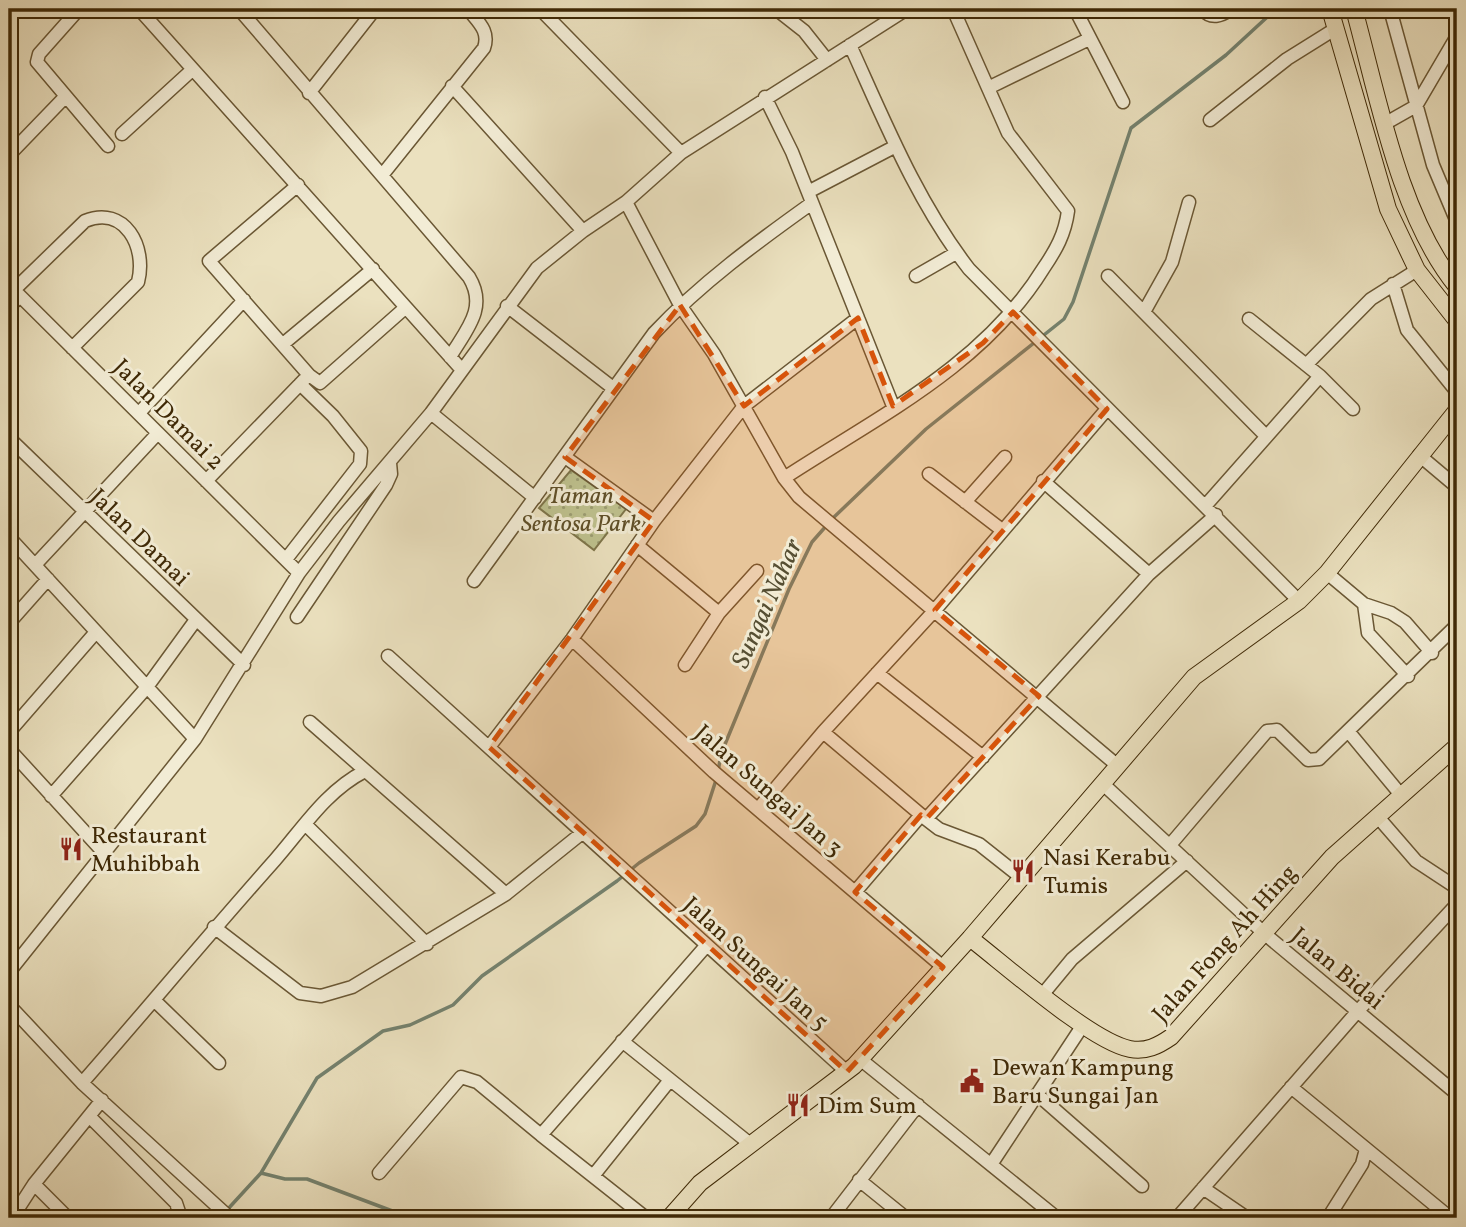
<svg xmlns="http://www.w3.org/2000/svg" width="1466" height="1227" viewBox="0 0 1466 1227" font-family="Vollkorn,serif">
  <defs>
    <pattern id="green-dots" width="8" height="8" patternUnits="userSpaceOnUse" patternTransform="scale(1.75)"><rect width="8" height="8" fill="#bec18e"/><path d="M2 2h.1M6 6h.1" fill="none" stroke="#9c9d72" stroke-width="1.8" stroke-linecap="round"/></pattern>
  </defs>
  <rect width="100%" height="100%" fill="#ebe1bf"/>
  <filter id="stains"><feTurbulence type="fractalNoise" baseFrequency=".00286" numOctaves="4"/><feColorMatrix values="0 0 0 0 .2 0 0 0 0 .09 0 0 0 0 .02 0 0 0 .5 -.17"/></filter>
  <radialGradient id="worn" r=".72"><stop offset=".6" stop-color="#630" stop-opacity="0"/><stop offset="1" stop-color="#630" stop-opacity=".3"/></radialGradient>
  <path fill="url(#green-dots)" stroke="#7e754a" stroke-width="2" d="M571 470 626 509 594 550 539 508Z"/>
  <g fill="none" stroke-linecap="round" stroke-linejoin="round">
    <path stroke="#74826f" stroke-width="3.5" d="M832 519 926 429 1064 319 1073 302 1131 128 1226 55 1276 9
      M718 772 721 754 789 589 812 542 827 525
      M261 1173 285 1179H307L411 1218
      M227 1210 261 1173 317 1078 383 1031 410 1025 453 1005 482 976 617 881 639 863 696 826 705 814 716 780"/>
    <g stroke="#6a5734" stroke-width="15">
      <path id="minor" d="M79 9 39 54 37 62 108 146
        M139 9 462 370
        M239 9 469 277C488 308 466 330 450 357
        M540 9 681 153
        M776 9 804 31 827 60
        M1075 9 1123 102
        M1202 9C1211 20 1221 16 1232 9
        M1390 9 1433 165 1457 222
        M850 45C885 122 917 202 969 269L1299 601
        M452 86 583 231
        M988 88 1089 39
        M309 93 375 9
        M765 97 792 152 893 406
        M1210 120 1287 59 1335 29
        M1386 123 1416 106 1457 36
        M122 134 192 70
        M9 155 65 97
        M383 174 484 48C490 31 478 22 468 9
        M298 185 209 261 309 375 320 383 405 308
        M808 192 896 146
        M626 202 680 305 714 354 784 478 799 497 1118 766
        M916 276 956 253
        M1108 276 1266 436
        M1393 284 1407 330 1457 392
        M9 285 299 573
        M14 290 85 221C125 205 147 247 138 282L72 348
        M507 306 613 388
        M9 307 20 296
        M1144 312 1172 262 1189 202
        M283 344 373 269
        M1306 365 1371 299 1417 270
        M1320 376 1353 409
        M139 413 244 300
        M431 413 535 498
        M9 438 244 665
        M1419 455 1457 487
        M565 457 654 521
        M929 474 1002 530
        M784 478C877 417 983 366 1043 269 1056 250 1065 234 1068 211L1008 133 953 9
        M206 481 304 380
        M1043 481 1149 574
        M965 502 1005 457
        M1206 505 1320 376 1249 319
        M9 537 195 739
        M637 545 719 613 757 571
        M287 558 360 464 361 451 333 416 300 384
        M35 565 158 433
        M1327 573 1364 604 1391 613 1405 622 1432 653
        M474 581 654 333C701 283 756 243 812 203
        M1364 604 1368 633 1408 676
        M297 617 386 485 391 474 390 463
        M9 623 48 579
        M572 639 714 772 943 967
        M388 656 847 1072
        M685 665 719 613
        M877 673 983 757
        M310 722 506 894
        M1348 731 1401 795
        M9 732 96 632
        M823 732 926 819 939 829 979 844 1022 878
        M489 747 572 639 654 521 744 406 858 318
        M9 749 104 853
        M1103 784 1266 935 1457 1094
        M51 796 147 687 195 621
        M758 809 823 732 935 610 1107 409
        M1377 816 1416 861 1457 888
        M926 819 1149 574 1216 515
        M306 825 427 944
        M1170 845 1267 731 1277 730 1308 760 1319 759 1457 625
        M855 892 921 815
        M214 927 300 993 321 996 352 987 506 894 582 833
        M9 972 195 739 299 573 339 521 431 413 537 268 583 231 626 202 681 153 907 9
        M1043 994 1072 959 1187 861
        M154 1000 219 1063
        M9 1005 82 1083 230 1218
        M622 1041 749 1143
        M860 1059 1057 1218
        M82 1083C147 1009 209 934 275 860 303 828 326 791 365 771
        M1291 1087 1448 1216
        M1037 1094 1142 1186
        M89 1116 176 1203 179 1212 176 1218
        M541 1135 646 1218
        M992 1163 1083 1025
        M379 1173 461 1077 477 1082 541 1135 706 946
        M593 1176 670 1080
        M859 1180 906 1218
        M34 1184 68 1218
        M1203 1188 1247 1218
        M12 1218 34 1184 102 1100
        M338 1218H350
        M831 1218 918 1105
        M1177 1218 1357 1012 1457 904
        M1328 1218 1362 1164 1366 1149"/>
    </g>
    <g stroke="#3f2906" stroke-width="18">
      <path id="major" d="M1330 9 1388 209 1417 270 1457 321
        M1354 9C1378 96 1399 216 1457 287
        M970 938C1005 965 1092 1042 1130 1049 1146 1052 1158 1046 1171 1037L1332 857 1457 746
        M669 1218 700 1183 854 1066 970 938 1194 677 1299 601 1327 573 1457 410"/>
    </g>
    <use href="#minor" stroke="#f2ecd5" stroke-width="12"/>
    <use href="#major" stroke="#ebe1bf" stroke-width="16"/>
  </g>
  <path fill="#d7540b" fill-opacity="0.2" stroke="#d7540b" stroke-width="5" stroke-dasharray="14 9" stroke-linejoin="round" d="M680 305 744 406 858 318 893 406 983 343 1013 312 1107 409 935 610 1039 696 926 819 921 815 855 892 943 967 847 1072 489 747 654 521 565 457Z"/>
  <defs>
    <g id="restaurant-bare" transform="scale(1.89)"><path d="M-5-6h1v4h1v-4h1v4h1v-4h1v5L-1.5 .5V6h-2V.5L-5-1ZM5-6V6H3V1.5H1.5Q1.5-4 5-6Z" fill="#8f2418" stroke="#f2ecd5" stroke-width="2.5" paint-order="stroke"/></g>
    <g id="civic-bare" transform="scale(1.89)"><path d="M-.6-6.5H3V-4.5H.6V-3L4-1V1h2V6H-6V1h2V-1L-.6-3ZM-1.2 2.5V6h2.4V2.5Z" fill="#8f2418" stroke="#f2ecd5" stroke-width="2.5" paint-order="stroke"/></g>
  </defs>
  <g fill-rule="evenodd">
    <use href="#restaurant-bare" x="71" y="849"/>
    <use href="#restaurant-bare" x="1023" y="871"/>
    <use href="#civic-bare" x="972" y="1081"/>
    <use href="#restaurant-bare" x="798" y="1105"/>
  </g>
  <g text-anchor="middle" stroke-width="6" stroke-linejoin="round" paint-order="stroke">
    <g font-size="24" fill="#3f2906" stroke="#f2ecd5">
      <text transform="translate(169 414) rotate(45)" y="8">Jalan Damai 2</text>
      <text transform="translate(140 537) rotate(44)" y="8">Jalan Damai</text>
      <text transform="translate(769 790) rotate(41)" y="8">Jalan Sungai Jan 3</text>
      <text transform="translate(1224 943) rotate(-48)" y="8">Jalan Fong Ah Hing</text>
      <text transform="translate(756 963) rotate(42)" y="8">Jalan Sungai Jan 5</text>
      <text transform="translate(1338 968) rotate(40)" y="8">Jalan Bidai</text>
    </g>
    <g font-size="24" font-style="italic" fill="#5f4f28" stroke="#f2ecd5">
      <text x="581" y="503">Taman<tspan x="581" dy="28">Sentosa Park</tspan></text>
    </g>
    <g font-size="24" fill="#3f2906" stroke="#f2ecd5" text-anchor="start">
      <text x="91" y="843">Restaurant<tspan x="91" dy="28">Muhibbah</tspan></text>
      <text x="1043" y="865">Nasi Kerabu<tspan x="1043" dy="28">Tumis</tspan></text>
      <text x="992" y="1075">Dewan Kampung<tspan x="992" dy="28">Baru Sungai Jan</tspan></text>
      <text x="818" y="1113">Dim Sum</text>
    </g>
    <g font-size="26" font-style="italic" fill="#554e32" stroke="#f2ecd5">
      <text transform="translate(766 603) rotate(-66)" y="9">Sungai Nahar</text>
    </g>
  </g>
  <rect width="1466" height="1227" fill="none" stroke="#ebe1bf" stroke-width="35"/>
  <rect x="10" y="10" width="1445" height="1206" fill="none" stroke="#3f2906" stroke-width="3.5"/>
  <rect x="18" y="18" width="1431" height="1192" fill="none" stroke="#3f2906" stroke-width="2"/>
  <rect width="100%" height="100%" filter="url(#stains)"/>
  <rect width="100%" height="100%" fill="url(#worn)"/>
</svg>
